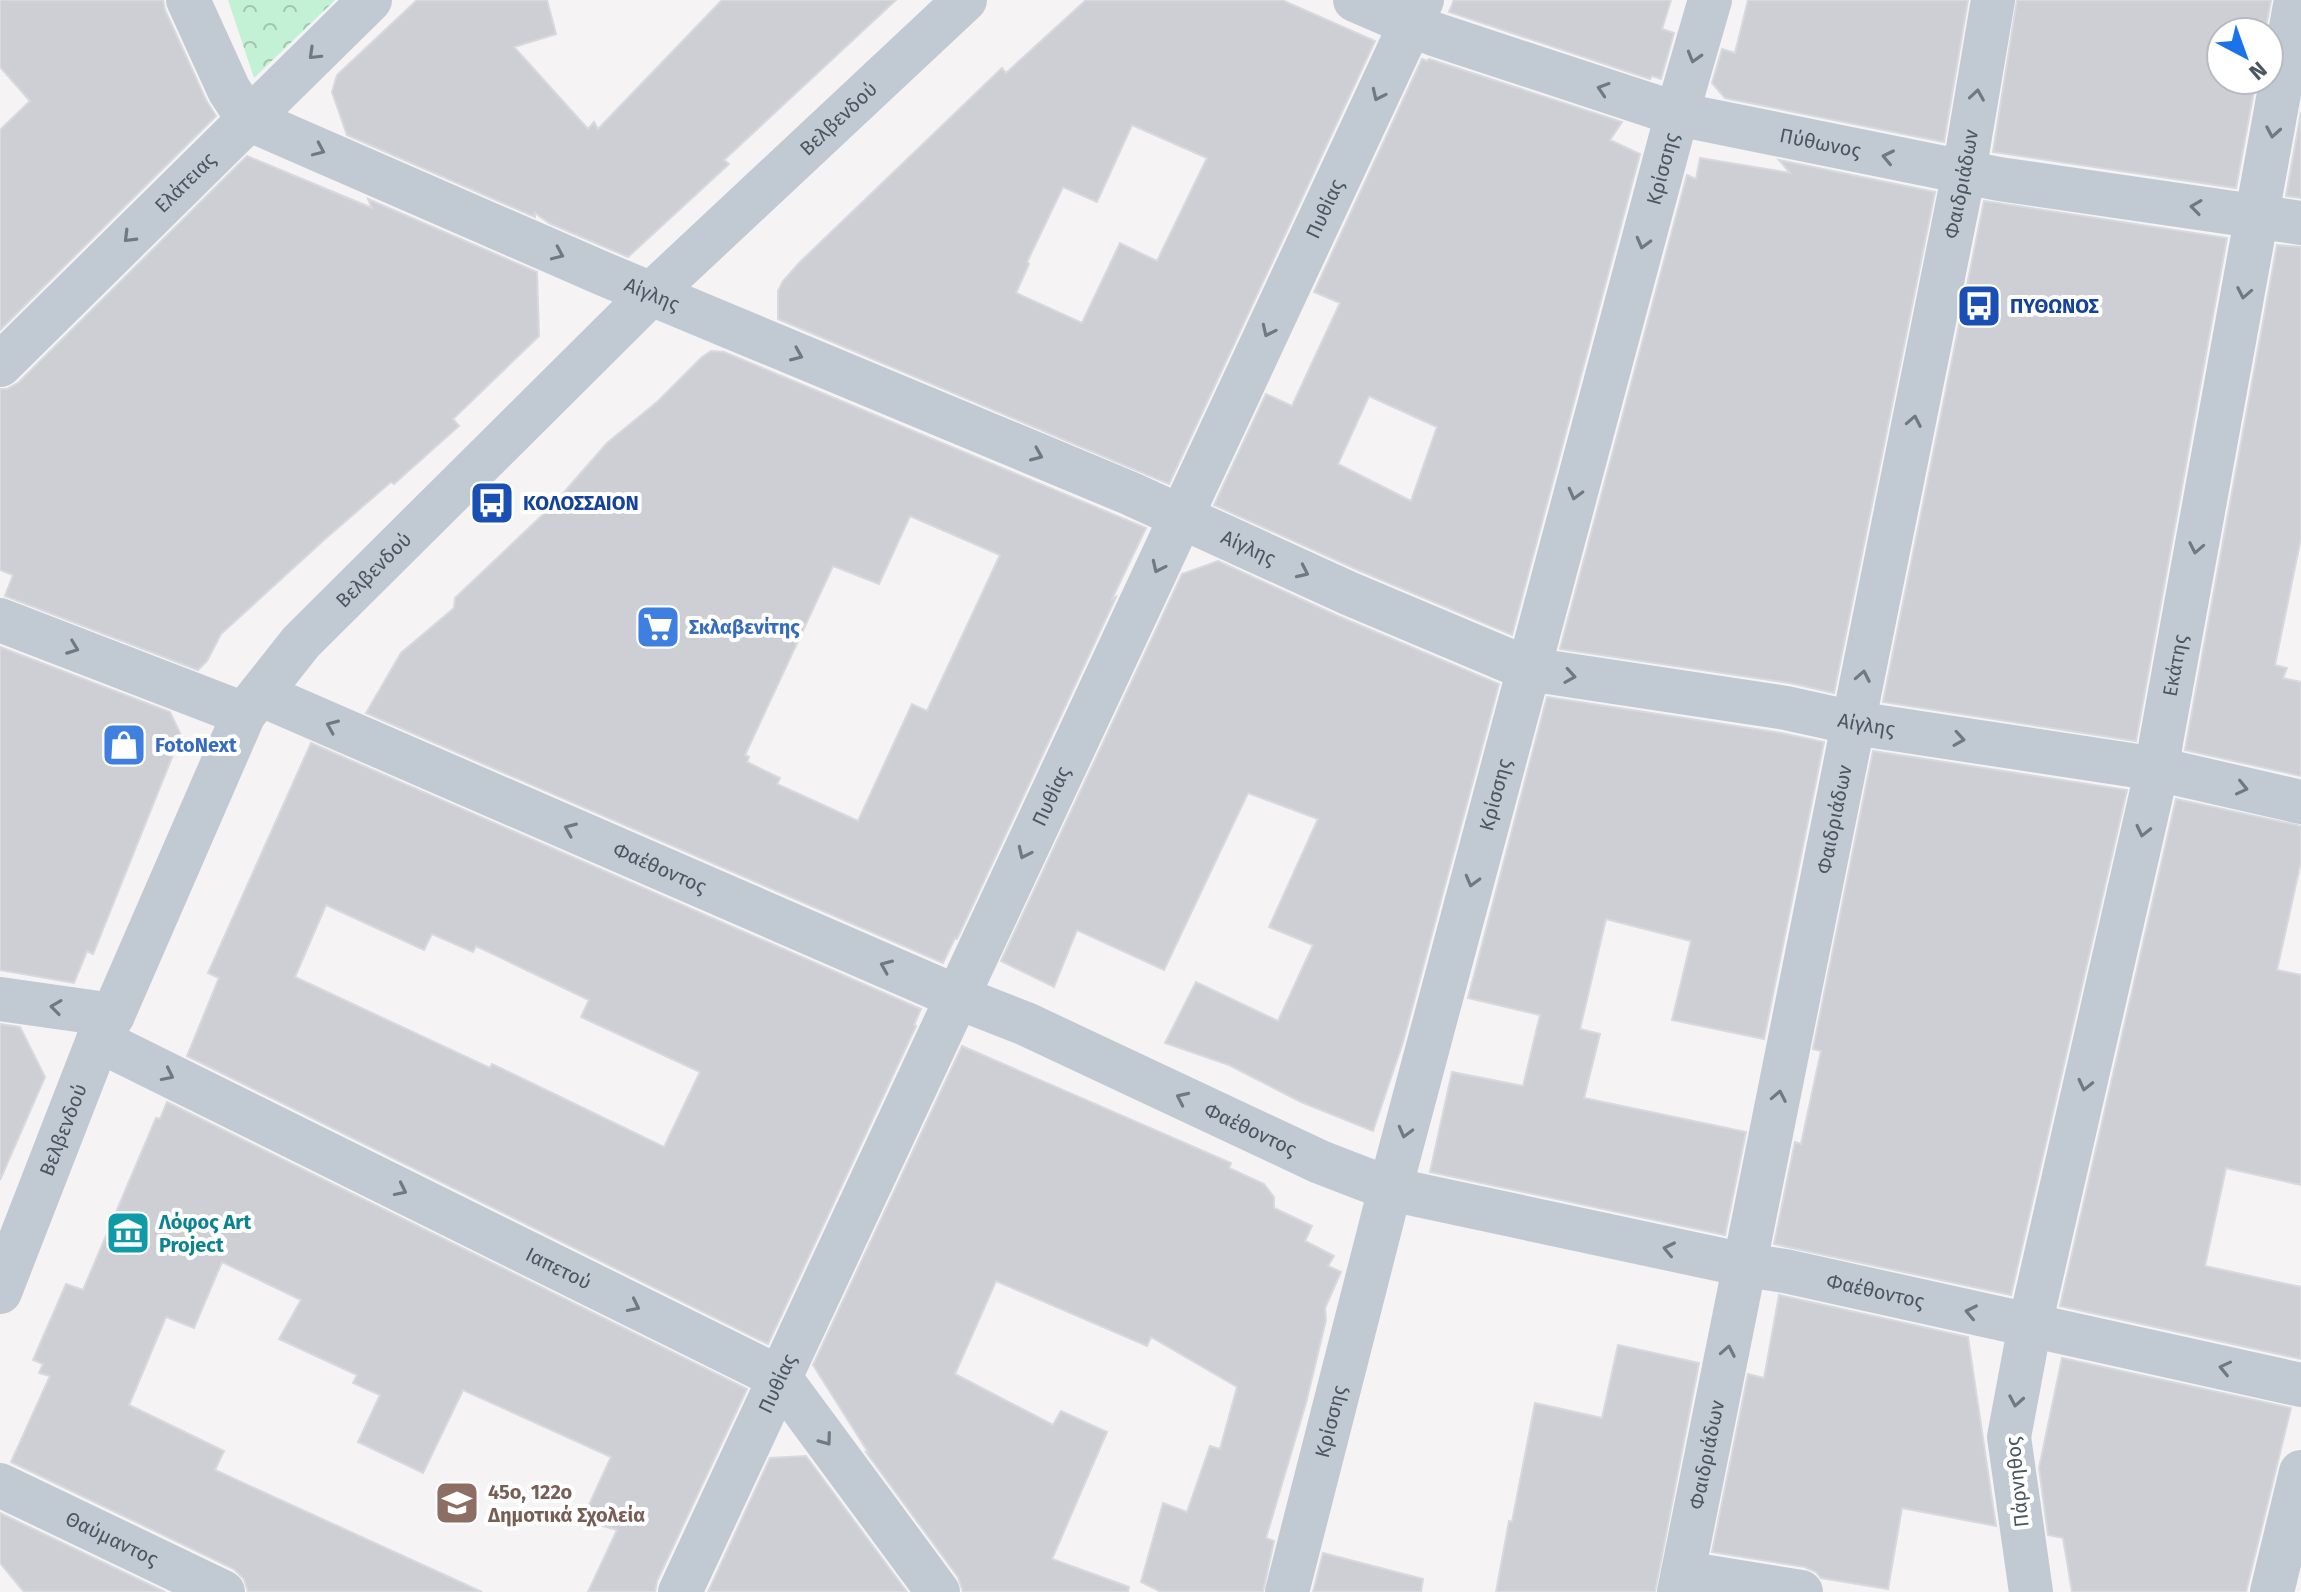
<svg xmlns="http://www.w3.org/2000/svg" width="2301" height="1592" viewBox="0 0 2301 1592" font-family="'Fira Sans',sans-serif">
  <defs>
    <pattern id="park-crowns" width="20" height="18" patternUnits="userSpaceOnUse" patternTransform="scale(2)"><rect width="20" height="18" fill="#c3f1d5"/><path d="M2 6a3 3 0 1 1 6 0M12 15a3 3 0 1 1 6 0" fill="none" stroke="#a0c6b0"/></pattern>
  </defs>
  <rect width="100%" height="100%" fill="#f5f3f3"/>
  <path fill="url(#park-crowns)" d="M228 0H335L254 78Z"/>
  <path fill="#cdcfd5" stroke="#d7d9de" stroke-width="2" fill-rule="evenodd" d="M0 0H163L165 10 206 100 216 116 0 330V130L30 101 0 67Z
    M417 0H547L556 34 514 47 588 129 594 122 598 129 722 0H896L724 160 729 164 628 257 549 223 535 213V217L347 135 332 92 337 75Z
    M1086 0H1282L1375 41 1169 484 778 319V291L783 281 800 262 1002 68 1006 73ZM1132 125 1207 158 1157 261 1120 243 1082 323 1016 293 1029 264 1027 262 1063 187 1097 202Z
    M1454 0H1671L1662 29 1674 33 1661 79 1652 76 1650 79 1449 12Z
    M1748 0H1968L1944 142 1725 98 1712 83 1722 49 1735 53Z
    M2017 0H2271L2265 32H2221V80H2256L2236 188 1993 152Z
    M1422 59 1427 61 1429 59 1622 122 1610 140 1640 154 1512 635 1358 570 1214 505 1266 394 1292 406 1340 303 1314 292ZM1369 396 1437 427 1411 501 1338 464Z
    M2301 112V198L2286 196Z
    M247 156 372 208 368 199 537 272 539 336 453 419 459 426 394 484 391 482 325 539 221 634 207 661 198 670 5 596 13 575 0 570V389H7L18 383Z
    M1700 158 1790 173 1779 160 1935 192 1834 693 1790 683 1560 649 1687 175 1696 179Z
    M1984 201 2227 238 2136 741 1883 702Z
    M2277 245 2301 247V538L2275 665 2287 668 2283 678 2301 682V776L2185 750Z
    M711 351 724 352 1146 528 1112 599 1116 597 957 939 955 938 943 963 366 713 401 653 454 608 455 598 552 506 607 443 657 402 702 357ZM910 516 1000 555 927 711 912 704 858 821 777 784 780 778 747 762 749 757 745 755 833 566 879 584Z
    M1218 561 1338 616 1499 684 1403 1042 1373 1131 1301 1102 1229 1065 1165 1043 1196 982 1278 1021 1313 945 1269 927 1318 819 1248 793 1164 970 1077 930 1054 987 1001 961 1182 574Z
    M0 647 170 712 181 735 93 954 87 951 74 983 0 970Z
    M1547 697 1781 733 1824 742 1764 1039 1672 1020 1691 941 1606 919 1580 1029 1600 1034 1584 1098 1746 1132 1725 1235 1430 1172 1452 1072 1523 1086 1540 1015 1468 998Z
    M311 743 921 1009 914 1025 916 1026 768 1344 187 1056 219 978 208 973ZM326 905 424 950 432 934 473 952 476 946 589 1000 581 1017 700 1072 664 1147 492 1064 490 1068 295 977Z
    M1873 751 2127 790 2011 1295 1774 1244 1795 1142 1801 1144 1821 1051 1813 1049Z
    M2176 799 2301 826V862L2277 970 2301 975V1185L2226 1168 2205 1266 2301 1287V1359L2060 1306Z
    M0 1024 20 1027 45 1077 0 1180Z
    M962 1046 1231 1163 1229 1168 1264 1184 1274 1197V1208L1312 1226 1305 1241 1334 1256 1328 1266 1341 1272 1325 1308 1326 1320 1306 1403 1266 1538 1274 1541 1263 1592H1161L1141 1582 1163 1503 1187 1512 1210 1446 1220 1449 1237 1387 1151 1337 1147 1346 996 1281 955 1374 1053 1425 1061 1411 1107 1432 1052 1559 1129 1587 1128 1592H963L958 1577 866 1452H868L813 1365Z
    M167 1102 747 1389 657 1581 655 1592H588L617 1530 582 1520 611 1457 463 1390 423 1473 358 1442 380 1395 353 1383 357 1375 279 1339 301 1300 222 1262 194 1328 166 1317 129 1405 224 1451 215 1470 482 1592H248L244 1579 234 1569 11 1462 50 1376 39 1373 43 1364 33 1360 66 1284 83 1290 156 1118 160 1119Z
    M1779 1295 1968 1337 1996 1526 1902 1508 1888 1589 1821 1578 1816 1572 1805 1567 1712 1552 1748 1374 1764 1378Z
    M1618 1345 1699 1363 1655 1592H1496L1509 1521 1512 1522 1535 1403 1602 1418Z
    M2062 1358 2291 1408 2246 1592H2072L2063 1538 2048 1535 2039 1468Z
    M806 1456 907 1592H708L770 1458Z
    M0 1513 165 1592H24L0 1563Z
    M1323 1553 1423 1579 1421 1592H1313Z"/>
  <g fill="none" stroke-linecap="round" stroke-linejoin="round">
    <g stroke="#c1cad2" stroke-width="44">
      <path id="s1" d="M188 0 229 90 248 119 606 275 1129 493 1348 593 1528 669 1786 708 1854 723 2157 769 2301 802"/>
      <path id="s2" d="M1355 0 1434 34 1677 114 1999 179 2301 223"/>
      <path id="s3" d="M0 365 370 0"/>
      <path d="M0 620 244 714"/>
      <path id="s4" d="M260 694 957 997 1026 1024 1320 1162 1390 1189 1745 1265 1785 1271 2301 1385"/>
      <path d="M0 999 113 1015"/>
      <path id="s5" d="M98 1040 780 1378 938 1592"/>
      <path id="s6" d="M0 1292 98 1040 113 1015 244 714 301 642 651 294 965 0"/>
      <path id="s7" d="M0 1485 223 1592"/>
      <path d="M1683 1573 1801 1592"/>
      <path id="s8" d="M680 1592 1422 0"/>
      <path id="s9" d="M1287 1592 1390 1189 1677 114 1710 0"/>
      <path id="s10" d="M1679 1592 1964 172 1993 0"/>
      <path id="s11" d="M2031 1592 2009 1437 2030 1325 2157 769 2161 742 2296 0"/>
      <path d="M2272 1592 2301 1472"/>
    </g>
  </g>
  <defs><path id="oneway-chevron" d="M-2-3.5L2.5 0L-2 3.5" fill="none" stroke-width="1.6" stroke-linecap="round" stroke-linejoin="round" transform="scale(2)"/></defs>
  <g stroke="#6e7983">
    <use href="#oneway-chevron" transform="translate(314 54) rotate(136)"/>
    <use href="#oneway-chevron" transform="translate(1694 57) rotate(106)"/>
    <use href="#oneway-chevron" transform="translate(1603 89) rotate(-162)"/>
    <use href="#oneway-chevron" transform="translate(1378 95) rotate(115)"/>
    <use href="#oneway-chevron" transform="translate(1977 95) rotate(-81)"/>
    <use href="#oneway-chevron" transform="translate(2273 132) rotate(100)"/>
    <use href="#oneway-chevron" transform="translate(319 150) rotate(24)"/>
    <use href="#oneway-chevron" transform="translate(1888 157) rotate(-168)"/>
    <use href="#oneway-chevron" transform="translate(2196 207) rotate(-172)"/>
    <use href="#oneway-chevron" transform="translate(129 237) rotate(135)"/>
    <use href="#oneway-chevron" transform="translate(1643 243) rotate(105)"/>
    <use href="#oneway-chevron" transform="translate(558 254) rotate(24)"/>
    <use href="#oneway-chevron" transform="translate(2244 293) rotate(101)"/>
    <use href="#oneway-chevron" transform="translate(1268 331) rotate(115)"/>
    <use href="#oneway-chevron" transform="translate(797 355) rotate(23)"/>
    <use href="#oneway-chevron" transform="translate(1914 421) rotate(-79)"/>
    <use href="#oneway-chevron" transform="translate(1037 455) rotate(23)"/>
    <use href="#oneway-chevron" transform="translate(1575 494) rotate(105)"/>
    <use href="#oneway-chevron" transform="translate(2196 548) rotate(101)"/>
    <use href="#oneway-chevron" transform="translate(1158 567) rotate(115)"/>
    <use href="#oneway-chevron" transform="translate(1303 572) rotate(25)"/>
    <use href="#oneway-chevron" transform="translate(73 648) rotate(21)"/>
    <use href="#oneway-chevron" transform="translate(1570 676) rotate(9)"/>
    <use href="#oneway-chevron" transform="translate(1863 676) rotate(-79)"/>
    <use href="#oneway-chevron" transform="translate(332 726) rotate(-157)"/>
    <use href="#oneway-chevron" transform="translate(1959 739) rotate(9)"/>
    <use href="#oneway-chevron" transform="translate(2242 788) rotate(13)"/>
    <use href="#oneway-chevron" transform="translate(570 829) rotate(-157)"/>
    <use href="#oneway-chevron" transform="translate(2143 831) rotate(103)"/>
    <use href="#oneway-chevron" transform="translate(1024 853) rotate(115)"/>
    <use href="#oneway-chevron" transform="translate(1472 881) rotate(105)"/>
    <use href="#oneway-chevron" transform="translate(886 966) rotate(-157)"/>
    <use href="#oneway-chevron" transform="translate(56 1007) rotate(-172)"/>
    <use href="#oneway-chevron" transform="translate(168 1075) rotate(26)"/>
    <use href="#oneway-chevron" transform="translate(2085 1085) rotate(103)"/>
    <use href="#oneway-chevron" transform="translate(1779 1096) rotate(-79)"/>
    <use href="#oneway-chevron" transform="translate(1182 1098) rotate(-155)"/>
    <use href="#oneway-chevron" transform="translate(1405 1132) rotate(105)"/>
    <use href="#oneway-chevron" transform="translate(401 1190) rotate(26)"/>
    <use href="#oneway-chevron" transform="translate(1669 1249) rotate(-168)"/>
    <use href="#oneway-chevron" transform="translate(634 1306) rotate(26)"/>
    <use href="#oneway-chevron" transform="translate(1971 1312) rotate(-168)"/>
    <use href="#oneway-chevron" transform="translate(1728 1351) rotate(-79)"/>
    <use href="#oneway-chevron" transform="translate(2225 1368) rotate(-167)"/>
    <use href="#oneway-chevron" transform="translate(2016 1401) rotate(100)"/>
    <use href="#oneway-chevron" transform="translate(826 1440) rotate(54)"/>
  </g>
  <defs>
    <g id="bus-square" transform="scale(2.3)"><rect x="-9" y="-9" width="18" height="18" rx="4" fill="#1a4fb4" stroke="#fff"/><path d="M-5-6H5V4H4V6H2V4H-2V6H-4V4H-5ZM-3.5-4V0h7V-4ZM-3.5 1.2v1.5H-2V1.2ZM2 1.2v1.5H3.5V1.2Z" fill="#fff"/></g>
    <g id="supermarket-square" transform="scale(2.3)"><rect x="-9" y="-9" width="18" height="18" rx="4" fill="#3f7fe0" stroke="#fff"/><path d="M-6-5.5h2.5l.6 2H6L4.5 2H-2.5L-4.4-4H-6ZM-1.5 3.2a1.3 1.3 0 1 0 .1 0ZM3 3.2a1.3 1.3 0 1 0 .1 0Z" fill="#fff"/></g>
    <g id="shop-square" transform="scale(2.3)"><rect x="-9" y="-9" width="18" height="18" rx="4" fill="#3f7fe0" stroke="#fff"/><path d="M-5-2.5h2.3a2.7 3.5 0 0 1 5.4 0H5L5.5 6h-11ZM-1.5-2.5h3a1.5 2.3 0 0 0-3 0Z" fill="#fff"/></g>
    <g id="museum-square" transform="scale(2.3)"><rect x="-9" y="-9" width="18" height="18" rx="4" fill="#0f9aa8" stroke="#fff"/><path d="M0-6L6-3V-2H-6V-3ZM-5-1h2V3h-2ZM-1-1h2V3h-2ZM3-1h2V3H3ZM-6 4H6V6H-6Z" fill="#fff"/></g>
    <g id="school-square" transform="scale(2.3)"><rect x="-9" y="-9" width="18" height="18" rx="4" fill="#8d6e63" stroke="#fff"/><path d="M0-5L7-2L0 1L-7-2ZM-4 1L0 2.5L4 1V4Q0 6-4 4Z" fill="#fff"/></g>
  </defs>
  <g fill-rule="evenodd">
    <use href="#bus-square" x="1979" y="306"/>
    <use href="#bus-square" x="492" y="503"/>
    <use href="#supermarket-square" x="658" y="627"/>
    <use href="#shop-square" x="124" y="745"/>
    <use href="#museum-square" x="128" y="1233"/>
    <use href="#school-square" x="457" y="1503"/>
  </g>
  <g text-anchor="middle" stroke-width="8" stroke-linejoin="round" paint-order="stroke">
    <g font-size="20" fill="#4a5661" stroke="#fff">
      <text dy="7" stroke="none"><textPath href="#s6" startOffset="1470">Βελβενδού</textPath></text>
      <text dy="7" stroke="none"><textPath href="#s2" startOffset="488">Πύθωνος</textPath></text>
      <text dy="7" stroke="none"><textPath href="#s9" startOffset="1472">Κρίσσης</textPath></text>
      <text dy="7" stroke="none"><textPath href="#s3" startOffset="260">Ελάτειας</textPath></text>
      <text dy="7" stroke="none"><textPath href="#s10" startOffset="1436">Φαιδριάδων</textPath></text>
      <text dy="7" stroke="none"><textPath href="#s8" startOffset="1526">Πυθίας</textPath></text>
      <text dy="7" stroke="none"><textPath href="#s1" startOffset="574">Αίγλης</textPath></text>
      <text dy="7" stroke="none"><textPath href="#s1" startOffset="1222">Αίγλης</textPath></text>
      <text dy="7" stroke="none"><textPath href="#s6" startOffset="822">Βελβενδού</textPath></text>
      <text dy="7" stroke="none"><textPath href="#s11" startOffset="946">Εκάτης</textPath></text>
      <text dy="7" stroke="none"><textPath href="#s1" startOffset="1870">Αίγλης</textPath></text>
      <text dy="7" stroke="none"><textPath href="#s9" startOffset="824">Κρίσσης</textPath></text>
      <text dy="7" stroke="none"><textPath href="#s8" startOffset="878">Πυθίας</textPath></text>
      <text dy="7" stroke="none"><textPath href="#s10" startOffset="788">Φαιδριάδων</textPath></text>
      <text dy="7" stroke="none"><textPath href="#s4" startOffset="436">Φαέθοντος</textPath></text>
      <text dy="7" stroke="none"><textPath href="#s6" startOffset="174">Βελβενδού</textPath></text>
      <text dy="7" stroke="none"><textPath href="#s4" startOffset="1082">Φαέθοντος</textPath></text>
      <text dy="7" stroke="none"><textPath href="#s5" startOffset="514">Ιαπετού</textPath></text>
      <text dy="7" stroke="none"><textPath href="#s4" startOffset="1730">Φαέθοντος</textPath></text>
      <text dy="7" stroke="none"><textPath href="#s8" startOffset="230">Πυθίας</textPath></text>
      <text dy="7" stroke="none"><textPath href="#s9" startOffset="176">Κρίσσης</textPath></text>
      <text dy="7" stroke="none"><textPath href="#s10" startOffset="140">Φαιδριάδων</textPath></text>
      <text transform="translate(2017 1482) rotate(-96)" y="7">Πάρνηθος</text>
      <text dy="7" stroke="none"><textPath href="#s7" startOffset="124">Θαύμαντος</textPath></text>
    </g>
    <g font-size="20" font-weight="bold" fill="#164399" stroke="#fff" text-anchor="start">
      <text x="2010" y="313">ΠΥΘΩΝΟΣ</text>
      <text x="523" y="510">ΚΟΛΟΣΣΑΙΟΝ</text>
    </g>
    <g font-size="20" font-weight="bold" fill="#366cbe" stroke="#fff" text-anchor="start">
      <text x="689" y="634">Σκλαβενίτης</text>
      <text x="155" y="752">FotoNext</text>
    </g>
    <g font-size="20" font-weight="bold" fill="#0d838f" stroke="#fff" text-anchor="start">
      <text x="159" y="1229">Λόφος Art<tspan x="159" dy="23">Project</tspan></text>
    </g>
    <g font-size="20" font-weight="bold" fill="#785e54" stroke="#fff" text-anchor="start">
      <text x="488" y="1499">45ο, 122ο<tspan x="488" dy="23">Δημοτικά Σχολεία</tspan></text>
    </g>
  </g>
  <g transform="translate(2245 56) rotate(139)"><circle r="38" fill="#ffffff" stroke="#b7bbc0" stroke-width="2"/>
  <path d="M0-6L14 30L0 20L-14 30Z" fill="#1a73e8"/>
  <text y="-12" font-size="22" font-weight="bold" text-anchor="middle" fill="#4a5661">N</text>
  </g>
</svg>
